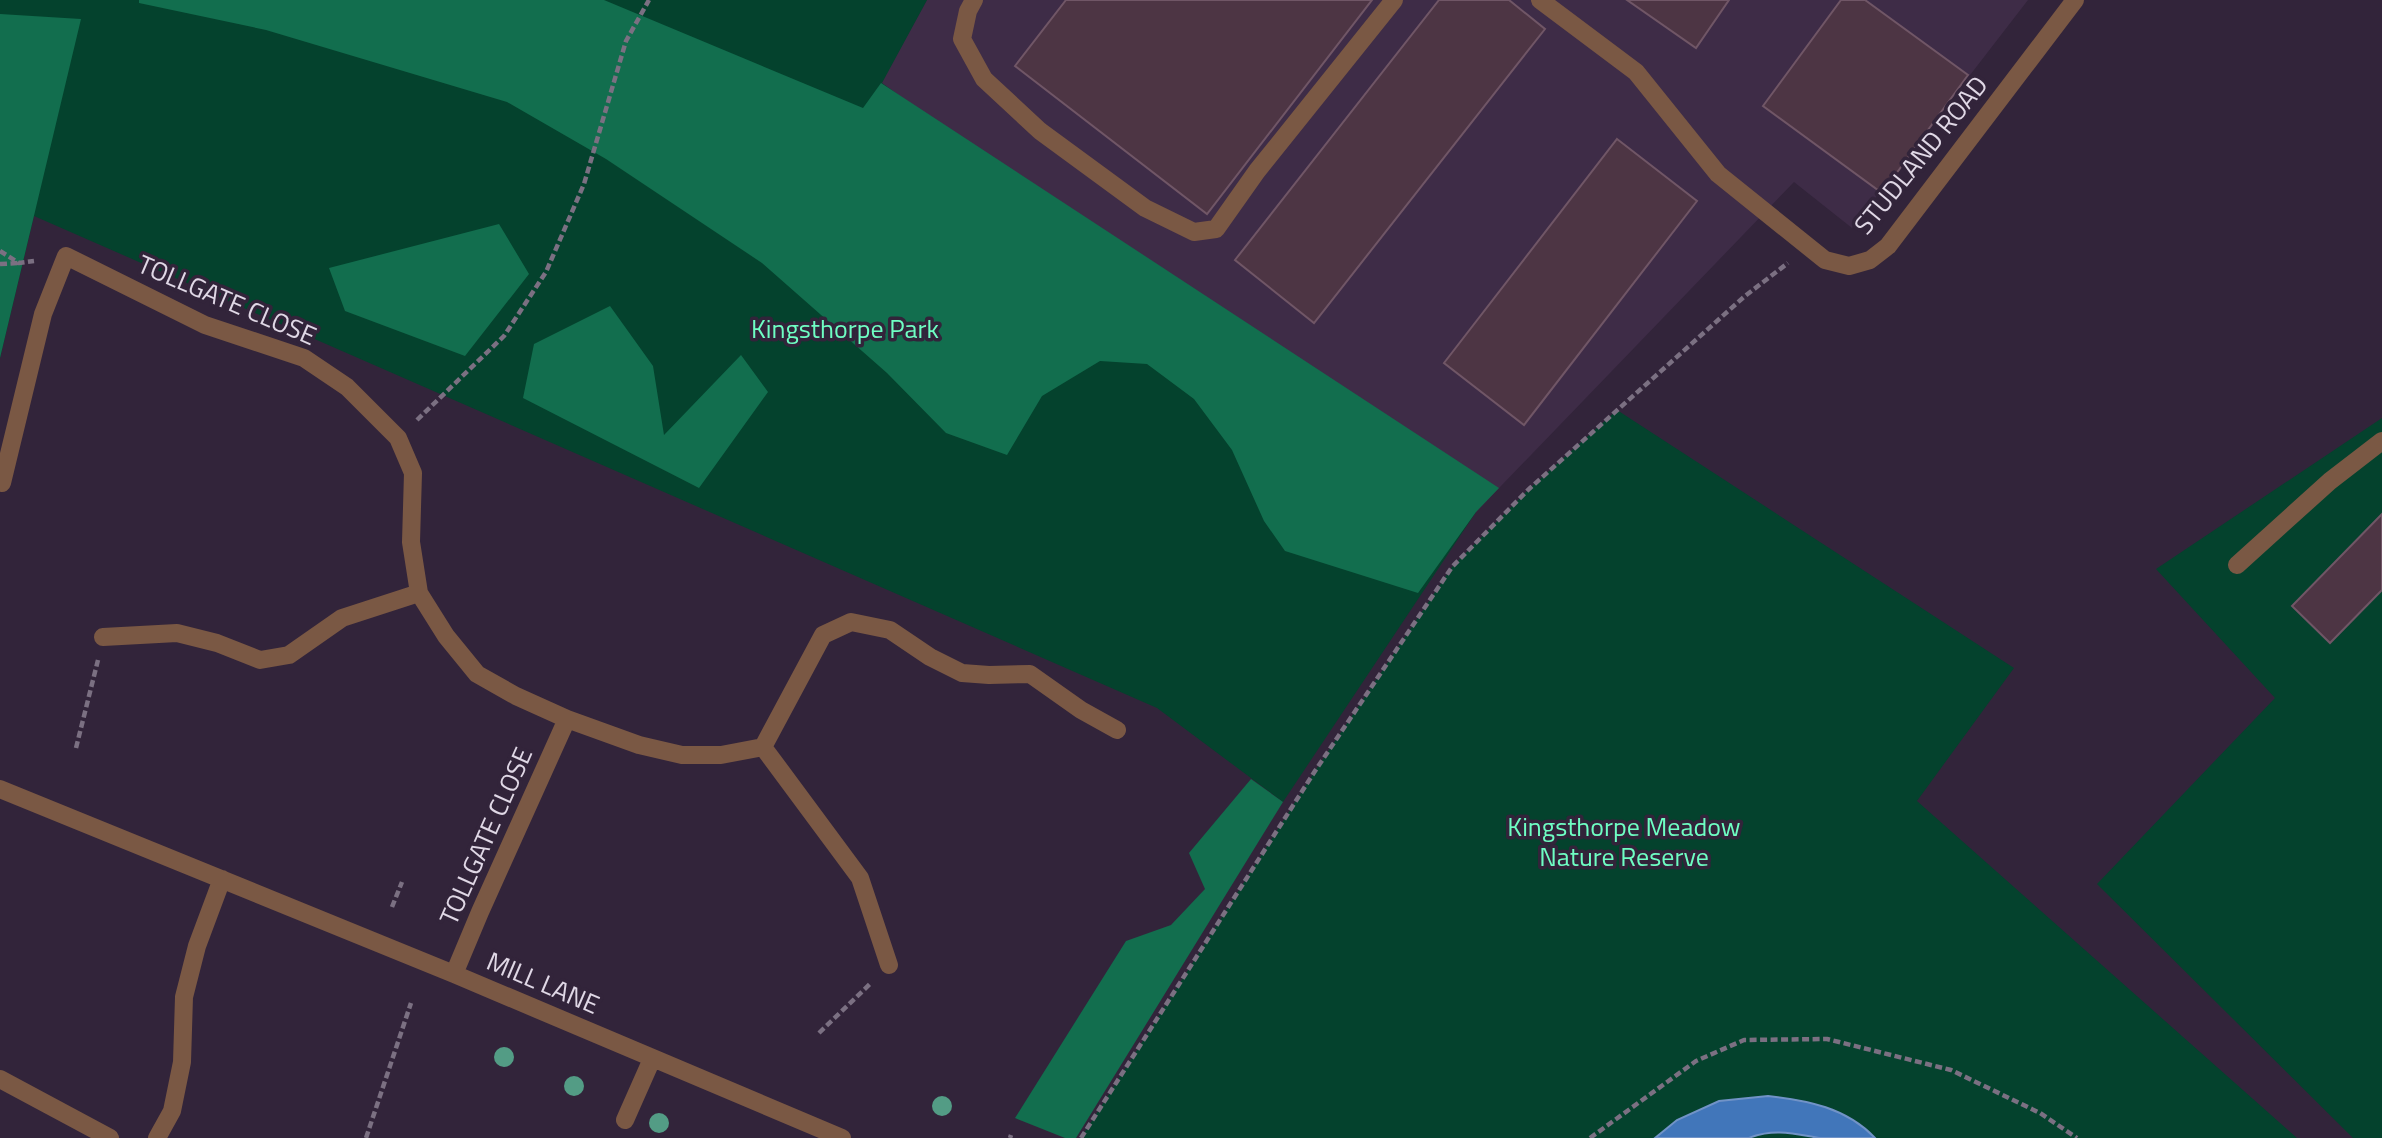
<svg xmlns="http://www.w3.org/2000/svg" width="2382" height="1138" viewBox="0 0 2382 1138" font-family="'Titillium Web',sans-serif">
  <rect width="100%" height="100%" fill="#32243a"/>
  <path fill="#3e2c47" d="M927 0H2028L1852 228 1794 182 1476 512 881 83Z"/>
  <path fill="#04422d" d="M0 0H927L882 83 1476 512 1283 802 1157 708 34 216 0 358Z
    M1617 410 2014 668 1917 801 2297 1138H1081L1315 771 1452 567 1529 489Z
    M2382 418V1138H2353L2097 884 2275 698 2156 569Z"/>
  <path fill="#126e4e" d="M139 0H604L863 108 881 83 1499 488 1476 512 1418 593 1285 551 1264 521 1232 450 1194 399 1147 364 1100 361 1042 396 1007 455 946 433 887 373 762 263 606 159 507 102 266 30 139 3Z
    M0 14 81 19 0 358Z
    M499 224 529 274 465 356 345 311 329 268Z
    M610 306 653 366 664 435 741 355 768 392 699 488 523 398 534 344Z
    M1251 779 1283 802 1076 1138H1065L1015 1118 1126 941 1171 925 1205 889 1189 853Z"/>
  <path fill="#4176ba" stroke="#7193c7" stroke-width="2" d="M1768 1096C1807 1100 1847 1108 1875 1138 1857 1138 1837 1138 1819 1138 1795 1134 1774 1128 1749 1138H1655L1677 1120 1719 1101Z"/>
  <path fill="#4d3544" stroke="#705666" stroke-width="2" d="M1066 0H1372L1207 214 1015 66Z
    M1439 0H1509L1545 29 1314 323 1235 260Z
    M1627 0H1729L1696 48Z
    M1841 0H1865L1968 75 1882 193 1763 106Z
    M1617 139 1697 201 1524 425 1444 363Z
    M2382 514V590L2330 643 2292 606Z"/>
  <g fill="none" stroke-linecap="round" stroke-linejoin="round">
    <path stroke="#7b7082" stroke-width="4.5" stroke-dasharray="7 3.5" stroke-linecap="butt" d="M0 251 19 263 34 261
      M0 264 19 263
      M417 420 504 336 546 272 584 184 626 41 649 0
      M76 748 98 660
      M392 907 402 882
      M819 1033 871 983
      M366 1138 411 1003
      M1010 1138 1011 1135
      M1081 1138 1315 771 1452 567 1529 489 1745 296 1788 263
      M1590 1138 1696 1061 1744 1040 1827 1039 1951 1070 2040 1113 2077 1138"/>
    <path stroke="#7a5844" stroke-width="18" d="M974 0 968 11 962 39 984 79 1040 131 1145 208 1194 232 1216 229 1257 171 1394 0
      M1540 0 1636 72 1718 174 1825 260 1849 266 1870 260 1888 246 2075 0
      M2 483 43 314 66 256 205 325 304 358 347 387 398 438 413 473 411 542 419 593 446 636 477 674 516 696 567 719 639 745 682 755H721L763 747 823 635 851 622 890 630 930 657 962 673 989 675 1030 674 1081 710 1117 730
      M2237 565 2330 481 2382 441
      M103 637 177 633 217 643 260 660 289 655 342 618 419 593
      M763 747 860 878 889 965
      M0 789 454 974 842 1138
      M454 974 480 912 567 719
      M0 1079 110 1138
      M625 1120 652 1059
      M157 1138 172 1111 182 1062 184 997 197 946 222 879"/>
  </g>
  <g fill="#539c85">
    <circle cx="504" cy="1057" r="10"/>
    <circle cx="574" cy="1086" r="10"/>
    <circle cx="942" cy="1106" r="10"/>
    <circle cx="659" cy="1123" r="10"/>
  </g>
  <g text-anchor="middle" stroke-width="7" stroke-linejoin="round" paint-order="stroke">
    <g font-size="26" fill="#e0d8e6" stroke="#32243a">
      <text transform="translate(1921 155) rotate(-51)" y="9">STUDLAND ROAD</text>
      <text transform="translate(227 300) rotate(23)" y="9">TOLLGATE CLOSE</text>
      <text transform="translate(486 836) rotate(-66)" y="9">TOLLGATE CLOSE</text>
      <text transform="translate(543 983) rotate(23)" y="9">MILL LANE</text>
    </g>
    <g font-size="26" fill="#6efec3" stroke="#32243a">
      <text x="845" y="338">Kingsthorpe Park</text>
      <text x="1624" y="836">Kingsthorpe Meadow<tspan x="1624" dy="30">Nature Reserve</tspan></text>
    </g>
  </g>
</svg>
